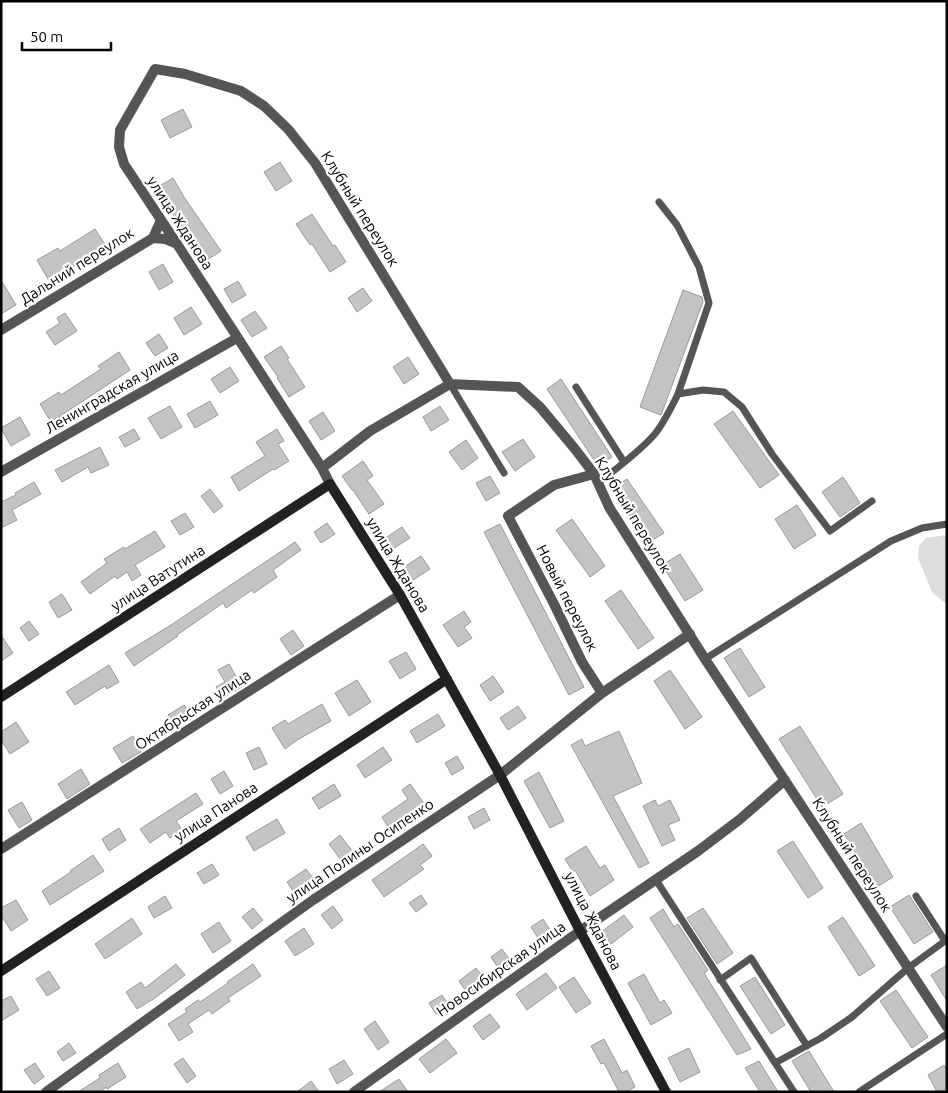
<svg xmlns="http://www.w3.org/2000/svg" width="948" height="1093" viewBox="0 0 948 1093" font-family="Ubuntu,sans-serif">
  <rect width="100%" height="100%" fill="#fff"/>
  <path fill="#dcdcdc" d="M947 535V605L932 592 918 558 919 546 926 538Z"/>
  <path fill="#c4c4c4" stroke="#999" d="M183 109 192 127 170 138 161 120Z
    M280 162 292 181 276 191 264 172Z
    M173 178 184 197 221 251 204 262 156 188Z
    M312 214 333 246 335 245 346 262 330 272 312 244 310 245 296 224Z
    M95 229 106 246 70 269 73 274 52 286 37 260 58 248 60 251Z
    M163 264 173 282 159 290 149 272Z
    M1 280 16 305 1 314Z
    M238 281 246 295 232 303 224 289Z
    M363 288 372 301 357 312 348 298Z
    M683 290 702 297 703 302 661 415 640 407Z
    M191 307 202 324 184 335 174 318Z
    M255 311 267 328 252 337 241 320Z
    M65 313 77 331 55 345 46 332 60 323 57 318Z
    M159 334 168 348 155 356 146 343Z
    M281 346 289 358 287 359 305 387 289 397 277 378 278 377 264 357Z
    M119 352 130 370 51 422 40 404 59 392 61 395 101 369 98 366Z
    M408 357 419 374 404 384 393 367Z
    M230 367 239 381 220 393 211 379Z
    M561 379 612 457 598 466 547 389Z
    M210 401 218 415 195 428 187 414Z
    M170 406 182 427 161 439 148 418Z
    M440 406 449 420 431 431 423 417Z
    M733 411 779 475 760 488 714 424Z
    M323 412 335 431 321 440 309 421Z
    M20 417 30 435 11 446 1 428Z
    M134 429 140 439 125 447 119 437Z
    M277 429 284 441 278 444 289 461 274 470 273 469 239 491 231 477 265 456 256 442Z
    M523 439 535 457 515 471 502 452Z
    M466 440 478 458 462 470 449 452Z
    M100 447 109 465 91 473 88 467 62 482 55 470Z
    M363 461 373 476 367 480 384 504 369 514 353 490H352L342 476Z
    M490 476 500 493 486 501 476 483Z
    M843 477 860 503 840 517 822 492Z
    M627 479 664 533 648 543 612 489Z
    M34 482 41 494 12 510 17 520 1 528V502L16 495 15 493Z
    M210 489 223 506 214 513 201 496Z
    M797 505 816 535 794 549 775 519Z
    M185 513 194 527 180 535 171 521Z
    M572 519 605 566 590 577 556 530Z
    M327 523 335 534 321 543 314 532Z
    M500 524 584 687 569 695 484 532Z
    M402 527 410 538 391 550 384 539Z
    M155 531 165 547 135 565 141 575 132 581 127 572 117 579 115 576 90 594 81 582 107 563 104 559 124 547 125 549Z
    M295 542 301 550 273 570 277 577 254 593 252 590 226 608 223 603 177 635 178 636 134 666 125 653 171 625Z
    M680 554 703 590 685 601 662 565Z
    M421 556 430 569 410 582 401 569Z
    M621 590 654 638 638 649 605 601Z
    M62 594 72 610 58 618 49 602Z
    M464 611 471 622 464 627 472 638 458 647 443 625Z
    M29 621 39 634 29 641 20 628Z
    M293 630 304 646 291 655 280 639Z
    M1 635 13 653 1 661Z
    M740 648 765 687 749 697 724 658Z
    M406 652 416 669 400 679 389 661Z
    M229 664 242 687 222 698 216 687 225 682 218 670Z
    M109 665 119 682 107 689 105 686 75 705 66 692Z
    M670 670 702 717 685 729 654 681Z
    M493 676 504 692 490 701 480 685Z
    M357 680 371 702 349 716 335 693Z
    M322 704 331 721 297 740 285 749 272 728 285 720 288 724Z
    M184 705 192 718 176 728 168 715Z
    M518 706 526 718 508 730 500 718Z
    M438 714 445 726 417 743 410 731Z
    M16 722 29 742 10 754 1 740V732Z
    M800 726 843 794 822 807 779 739Z
    M619 731 642 783 613 796 649 863 639 868 571 745 582 739 585 746Z
    M133 736 141 752 122 763 113 748Z
    M259 747 267 764 254 770 246 753Z
    M383 747 392 760 365 778 357 765Z
    M457 756 464 768 452 775 445 763Z
    M81 769 90 784 67 799 58 784Z
    M224 771 233 786 220 794 211 779Z
    M539 772 564 821 550 828 524 781Z
    M334 784 341 796 319 809 312 798Z
    M410 784 426 806 390 830 382 817 408 799 402 790Z
    M196 793 203 804 176 821 182 830 170 838 166 832 150 843 140 829Z
    M655 800 658 806 670 800 680 820 668 825 675 840 662 846 643 806Z
    M22 802 32 820 19 828 8 810Z
    M484 808 490 820 474 829 468 817Z
    M277 819 285 833 254 851 246 837Z
    M861 823 893 877 877 887 844 834Z
    M119 828 126 840 109 851 102 839Z
    M340 835 356 856 344 864 329 844Z
    M793 841 823 888 808 898 777 851Z
    M423 844 432 856 420 865 424 869 384 897 372 880Z
    M586 846 600 868 605 865 614 880 590 896 575 870 573 872 565 859Z
    M93 855 104 871 50 905 42 891 71 872 70 871Z
    M212 864 219 875 204 884 197 873Z
    M306 869 315 881 296 895 287 882Z
    M421 895 427 904 416 912 409 903Z
    M909 895 933 932 914 944 890 907Z
    M165 896 172 908 154 918 148 907Z
    M16 900 28 920 11 931 1 915V908Z
    M333 906 343 920 332 929 321 915Z
    M253 908 263 920 252 929 242 917Z
    M703 908 733 953 717 964 687 918Z
    M663 909 674 927 678 924 708 970 704 973 751 1049 737 1055 650 918Z
    M624 915 633 927 611 944 601 932Z
    M843 917 875 966 859 976 828 927Z
    M132 918 142 934 105 959 95 944Z
    M543 919 552 933 540 941 531 927Z
    M219 922 231 941 213 953 201 934Z
    M304 928 314 944 295 956 285 941Z
    M502 949 512 963 500 971 491 957Z
    M176 964 185 975 155 998 137 1009 126 992 141 982 145 988Z
    M253 964 261 976 228 998 230 1001 212 1014 209 1010 188 1024 193 1032 179 1041 168 1024 187 1012 185 1009 198 1000 200 1002 228 983 227 982Z
    M947 965V1001L931 975Z
    M476 968 485 980 468 994 459 981Z
    M49 971 60 988 47 996 36 979Z
    M546 973 557 988 527 1010 516 994Z
    M644 974 660 1003 664 1000 672 1013 651 1025 628 983Z
    M574 977 591 1003 576 1013 559 987Z
    M755 977 785 1025 771 1034 740 986Z
    M896 990 928 1037 912 1048 880 1001Z
    M442 995 449 1005 436 1014 429 1003Z
    M11 996 19 1010 1 1021V1001Z
    M490 1014 500 1027 483 1040 473 1026Z
    M375 1021 389 1042 378 1050 364 1029Z
    M446 1039 457 1053 430 1073 419 1059Z
    M604 1039 622 1073 627 1070 635 1087 626 1092H619L604 1063 601 1064 591 1046Z
    M69 1043 76 1053 63 1061 57 1052Z
    M689 1048 700 1072 680 1082 668 1058Z
    M809 1051 834 1092H811L792 1061Z
    M183 1058 196 1076 187 1083 174 1064Z
    M344 1060 353 1074 337 1084 329 1069Z
    M759 1061 778 1092H760L745 1068Z
    M35 1063 44 1077 34 1084 24 1070Z
    M118 1063 126 1077 107 1089 106 1087 100 1092H78L100 1078 99 1075Z
    M944 1065 947 1071V1092H937L928 1075Z
    M399 1079 408 1092H379Z
    M311 1081 319 1092H297Z"/>
  <g fill="none" stroke-linecap="round" stroke-linejoin="round">
    <path stroke="#555" stroke-width="7" d="M450 384 504 473
      M576 387 624 462
      M678 394 703 390 724 392 742 407 772 454 830 531 872 501
      M598 483C617 468 638 453 654 435 664 423 671 408 678 394L709 303 699 267 677 225 659 202
      M705 659 891 541 922 528 947 524
      M656 880 794 1092
      M720 980 751 958 807 1046
      M775 1063 821 1038 852 1017 908 968 945 941 916 896
      M859 1092 947 1034"/>
    <path stroke="#555" stroke-width="10" d="M153 238 165 239 177 244
      M1 330 153 238 161 220
      M450 384 518 387 540 407 575 449 594 474 609 507 705 659 947 1027
      M322 468 370 431 450 384
      M1 472 237 338
      M594 474 554 485 508 516 554 604 582 662 602 693
      M330 484 322 468 177 244 124 164 119 147 120 130 155 69 185 74 241 91 264 106 288 129 315 163 450 384
      M1 849 400 595
      M46 1092 313 900 500 775 602 693 690 634
      M354 1092 580 931 698 851 739 820 785 780"/>
    <path stroke="#222" stroke-width="10" d="M1 697 330 484 400 595 500 775 580 931 666 1092
      M1 971 447 679"/>
  </g>
  <g text-anchor="middle" stroke-width="4.5" stroke-linejoin="round" paint-order="stroke">
    <g font-size="15" fill="#000" stroke="#fff">
      <text transform="translate(360 209) rotate(58)" y="5">Клубный переулок</text>
      <text transform="translate(180 223) rotate(57)" y="5">улица Жданова</text>
      <text transform="translate(77 266) rotate(-32)" y="5">Дальний переулок</text>
      <text transform="translate(112 392) rotate(-30)" y="5">Ленинградская улица</text>
      <text transform="translate(633 515) rotate(59)" y="5">Клубный переулок</text>
      <text transform="translate(398 565) rotate(59)" y="5">улица Жданова</text>
      <text transform="translate(158 578) rotate(-33)" y="5">улица Ватутина</text>
      <text transform="translate(567 598) rotate(63)" y="5">Новый переулок</text>
      <text transform="translate(193 710) rotate(-33)" y="5">Октябрьская улица</text>
      <text transform="translate(216 812) rotate(-33)" y="5">улица Панова</text>
      <text transform="translate(360 851) rotate(-34)" y="5">улица Полины Осипенко</text>
      <text transform="translate(852 855) rotate(57)" y="5">Клубный переулок</text>
      <text transform="translate(593 921) rotate(63)" y="5">улица Жданова</text>
      <text transform="translate(501 969) rotate(-35)" y="5">Новосибирская улица</text>
    </g>
  </g>
  <rect width="948" height="1093" fill="none" stroke="#000000" stroke-width="5"/>
  <path d="M22 42v8h89v-8" fill="none" stroke="#000000" stroke-width="2.5"/>
  <text x="30" y="42" font-size="15" fill="#000000" stroke="#ffffff" stroke-width="4" paint-order="stroke">50 m</text>
</svg>
